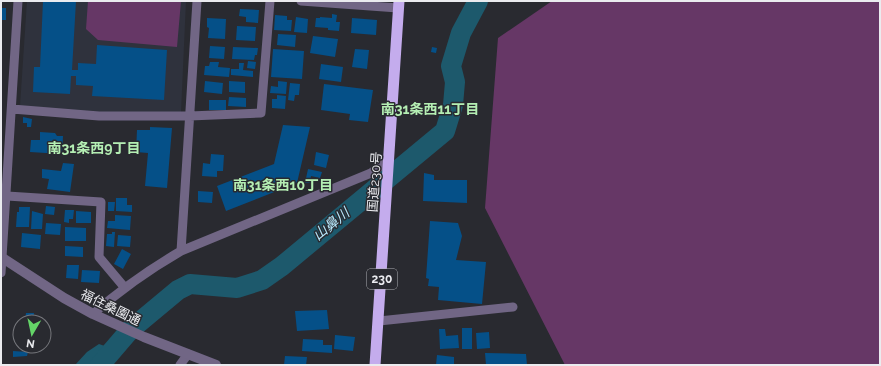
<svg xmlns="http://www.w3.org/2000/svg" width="881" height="366" viewBox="0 0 881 366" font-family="Raleway,'Noto Sans JP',sans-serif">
  <rect width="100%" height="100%" fill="#292a30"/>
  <path fill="#2f323d" d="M27 1H186L181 112 100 113 20 106Z"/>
  <path fill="#663766" d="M88 1H181L177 47 98 40 86 29Z
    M552 1H880V365H565L485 208 498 38Z"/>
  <path fill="#1d596c" d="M99 344 116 350 104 365H75L87 352Z"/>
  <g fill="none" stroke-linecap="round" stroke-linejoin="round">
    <path stroke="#1d596c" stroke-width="20" d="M100 365 130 330 178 290 190 284 237 288 262 280 282 266 445 131 453 105 455 82 451 66 461 33 478 1"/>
  </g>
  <path fill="#055088" d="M43 1H76L72 70H78V63L96 64 97 45 167 50 164 100 92 96 93 86 76 85V76H71L70 94 33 92 34 67H40Z
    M1 8H6V20H1Z
    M240 9 259 10 258 23 246 22V17L239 16Z
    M332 14 337 15 336 22H340L339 31 328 30V28L315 27 316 18H320V17L332 18Z
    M275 15 287 16V20H292L291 31 274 30Z
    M296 17 308 19 307 33 294 32Z
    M207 18 226 19 225 39 208 38 209 28 207 27Z
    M352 18 377 20 376 35 351 33Z
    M237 26 256 27 255 41 236 40Z
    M278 34 296 35 295 47 277 45Z
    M313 36 338 39 335 57 310 53Z
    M210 46 225 47 224 59 209 58Z
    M233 47 258 48 257 55H255L254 60 232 59Z
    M432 47 437 48 436 53 431 52Z
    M273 49 304 51 302 79 271 77Z
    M355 49 369 50 367 69 352 67Z
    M248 61 256 62 255 69 247 68Z
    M210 62H219L218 67 230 68 229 77 204 75 205 66H209Z
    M239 63H244L243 70 253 71V77L231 75V69H239Z
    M321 64 343 67 341 82 319 79Z
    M205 81 223 83 222 94 204 92Z
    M229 81 245 82V93L229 92Z
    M278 81 287 82 286 94 270 93 271 86 278 87Z
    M290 83 300 84 299 95H295L294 101 288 100Z
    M324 84 373 90 368 122 349 120 350 114 321 110Z
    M277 95 286 96 285 109 272 108V99H277Z
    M229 97 246 98V107L228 106Z
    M209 100H226V110H209Z
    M23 117 32 119 31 127H27V123H23Z
    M283 125 310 127 297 183 226 211 217 186 274 164Z
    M150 127 172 128 167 188 145 186 148 153 136 152 137 130H150Z
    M40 132 55 133 57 136H63L62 154 30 152 31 140H40Z
    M316 152 329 155 326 168 314 165Z
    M211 154 224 155 223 171H217V177L202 176 203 163 210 164Z
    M63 163 74 164 70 192 47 189 49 179 42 178V169L61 171Z
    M308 169 322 172 320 178 311 176 310 183H305Z
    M424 173 434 175V180H467V203L423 201Z
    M198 191 213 192 212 203 198 202Z
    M116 198H127V205H132V212L116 211Z
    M108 202H115L114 211H108Z
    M46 206 55 207 54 215 45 214Z
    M19 207H30L29 227H16L17 212H19Z
    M65 210H74L73 219H69V223L64 222Z
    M32 211 43 214 42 229H31Z
    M76 211 91 212V223H76Z
    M115 215 131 216 130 230 107 228 108 221H115Z
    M430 221 458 223 462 236 456 260 486 262 482 304 438 300 439 287 428 286 429 279 426 278Z
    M46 223 61 224 60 235 45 234Z
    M65 227 86 228V241H65Z
    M112 232H115L114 247 106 246 107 234H112Z
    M22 233 41 235 40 249 21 247Z
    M118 235 131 236 130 247 117 246Z
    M65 246 83 247V257L65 256Z
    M122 249 131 254 123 269 114 264Z
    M67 265H79L78 279 66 278Z
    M82 270 100 271 99 283 81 282Z
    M327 310 329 329 297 331 295 311Z
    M26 313H34L33 322H25Z
    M462 328H472V349H462Z
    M439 329H445L446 336 458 335 459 348 440 349Z
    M489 332 490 348 477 349 476 333Z
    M335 335 355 337 353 351 334 349Z
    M303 339 323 340V345H332V353L302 351Z
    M13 351 28 352 27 356 13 357Z
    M485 353 526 354 527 365H486Z
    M437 355 454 357V365H436Z
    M285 356 307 357 306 365H284Z"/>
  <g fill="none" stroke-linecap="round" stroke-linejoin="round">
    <path stroke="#716685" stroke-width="9" d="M301 1 398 8
      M12 109 99 116H190L261 113 270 1
      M7 196 101 202 99 257 125 288
      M181 251 197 1
      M1 273 18 1
      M93 314C120 290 150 269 181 251L371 173 389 160
      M379 321 513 307
      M180 365 188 354"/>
    <path stroke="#716685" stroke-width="10" d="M1 257 64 298 93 314 144 337 216 365"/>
    <path stroke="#c4aced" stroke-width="11" d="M375 365 399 1"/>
  </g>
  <g text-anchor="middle" stroke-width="3" stroke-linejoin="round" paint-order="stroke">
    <rect fill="#292a30" stroke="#b0b1b6" stroke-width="1" x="367" y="269" width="30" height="20" rx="3"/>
    <g font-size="12" font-weight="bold" fill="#eaebef">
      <text x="382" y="283">230</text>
    </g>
    <g font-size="13" fill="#eaebef" stroke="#292a30">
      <text transform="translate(374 182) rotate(-86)" y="5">国道230号</text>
      <text transform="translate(111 307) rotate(26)" y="5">福住桑園通</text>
    </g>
    <g font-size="14" font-weight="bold" fill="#b4eeb3" stroke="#292a30">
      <text x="430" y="114">南31条西11丁目</text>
      <text x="94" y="153">南31条西9丁目</text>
      <text x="283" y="190">南31条西10丁目</text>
    </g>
    <g font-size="14" font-style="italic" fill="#b7e9fc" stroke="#292a30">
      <text transform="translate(331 224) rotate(-39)" y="5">山鼻川</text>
    </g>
  </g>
  <rect width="881" height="366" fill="none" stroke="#eaebef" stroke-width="4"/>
  <g transform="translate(32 334) rotate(189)"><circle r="19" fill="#292a30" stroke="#76777c"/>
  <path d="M0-3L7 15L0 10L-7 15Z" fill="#64d468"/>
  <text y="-6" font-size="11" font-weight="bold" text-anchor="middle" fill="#eaebef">N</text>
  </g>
</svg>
